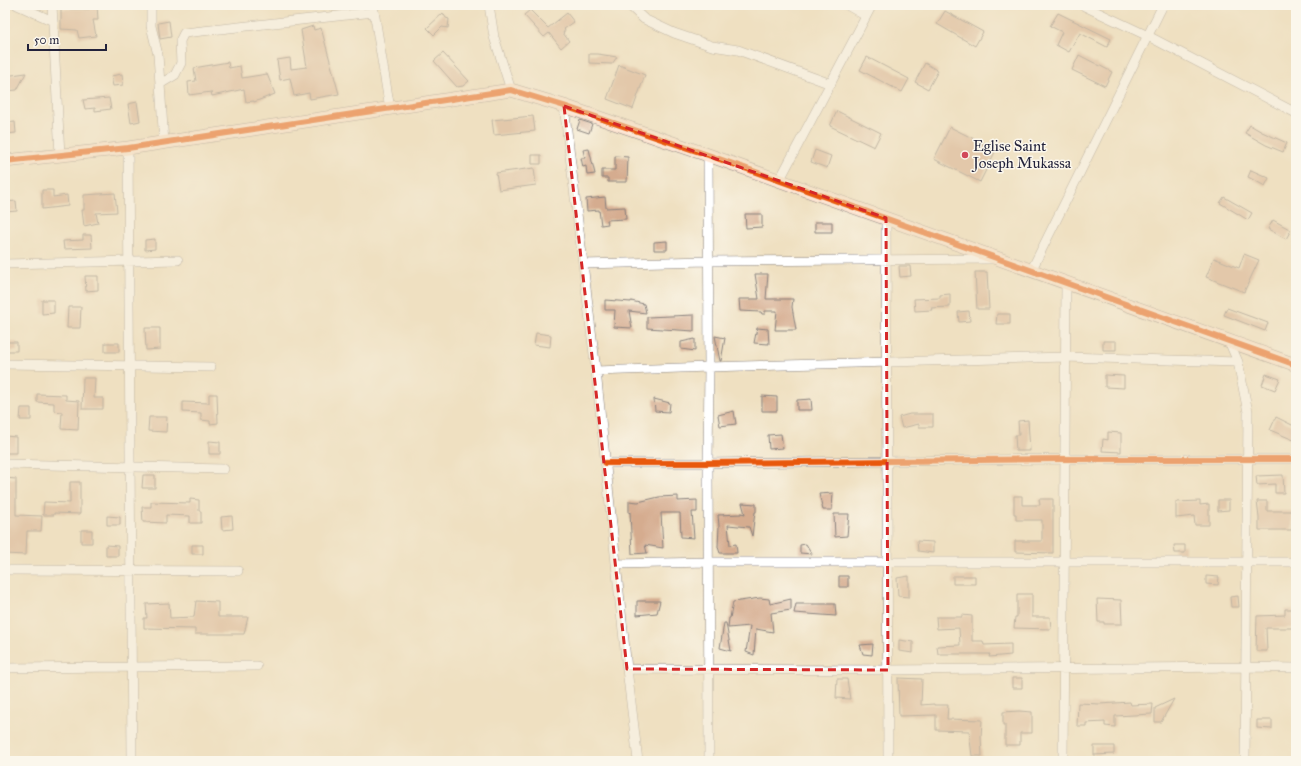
<svg xmlns="http://www.w3.org/2000/svg" width="1301" height="766" viewBox="0 0 1301 766" font-family="'IM FELL Great Primer',serif">
  <rect width="100%" height="100%" fill="#fbf7ec"/>
  <filter id="ink" filterUnits="userSpaceOnUse"><feTurbulence type="fractalNoise" baseFrequency=".025" numOctaves="2"/><feDisplacementMap in="SourceGraphic" scale="8" xChannelSelector="R" yChannelSelector="G"/><feConvolveMatrix kernelMatrix="1 2 1 2 8 2 1 2 1" color-interpolation-filters="sRGB"/></filter>
  <filter id="wash" filterUnits="userSpaceOnUse"><feTurbulence type="fractalNoise" baseFrequency=".012" numOctaves="4" result="noise"/><feDisplacementMap in="SourceGraphic" scale="16" xChannelSelector="R" yChannelSelector="G"/><feGaussianBlur stdDeviation="0.9" result="paint"/><feColorMatrix in="noise" values="0 0 0 0 0 0 0 0 0 0 0 0 0 0 0 0 0 1.4 0 .05"/><feComposite in="paint" operator="in"/></filter>
  <g filter="url(#wash)">
    <rect width="100%" height="100%" fill="#efe0c1"/>
    <g id="blocks">
      <path fill="#d5ac8f" d="M89 5H97L98 20H93L96 36 79 38 77 30 61 29V9H89Z
        M530 10 548 28 567 13 574 22 564 29 565 30 563 33 569 41 561 48 549 33 544 37 524 15Z
        M945 11 983 32 975 46 937 24Z
        M443 13 446 18 449 19 448 28 442 27 434 35 427 28Z
        M1058 13 1111 39 1107 47 1080 33 1069 52 1056 45 1062 32 1050 26Z
        M169 21 171 37 160 39 158 23Z
        M313 26 314 30 321 28 339 94 310 99 309 93 294 96 290 78 280 80 277 60 290 58 291 69 307 67 301 30Z
        M443 53 469 81 463 86 457 87 434 61Z
        M589 54H598L617 57 612 64 589 63Z
        M1079 55 1112 72 1105 86 1072 70Z
        M867 57 909 79 902 92 860 70Z
        M228 62 229 68 240 66 242 78 267 74 275 94 254 102V101L246 102 244 89 212 96 211 92 189 95 188 82 196 81 194 68Z
        M925 63 938 71 928 89 915 82Z
        M619 65 645 75 633 109 607 99Z
        M26 73 17 90 5 91V76Z
        M122 74 123 85 113 86 111 76Z
        M109 98 111 109 95 111V108L85 109 83 100Z
        M137 102 140 121 131 123 128 104Z
        M837 111 881 133 874 147 830 126Z
        M533 116 535 131 494 135 492 120Z
        M580 120 592 124 589 133 577 129Z
        M15 122 16 133 5 134V123Z
        M1250 125 1262 132 1287 143 1283 152 1266 145 1245 133Z
        M950 127 996 150 980 182 934 159Z
        M589 149 595 174 587 175 586 166 583 167 581 158H585L583 150Z
        M815 150 831 156 827 168 811 162Z
        M532 155H541V164H532Z
        M615 156 628 157 627 182H608V178H602V170H615Z
        M534 168 536 185 499 190 496 173Z
        M1251 170 1269 178 1265 186 1248 177Z
        M42 190H53V197L67 195 68 206 42 209Z
        M115 193 117 212 96 213 98 223 84 226 82 210H84V195Z
        M605 197 606 208 625 207 626 219 607 220 608 224 601 225 599 210 587 211 586 199Z
        M1224 197 1252 213 1248 220 1220 203Z
        M16 201 17 211 5 212V202Z
        M745 214H762V227L746 228Z
        M1273 220 1291 230 1286 239 1268 229Z
        M815 222H832V232H815Z
        M83 235H91L92 248 64 249 63 241 83 240Z
        M155 239V249L145 250V240Z
        M667 241V250H654V242Z
        M1244 254 1259 260 1244 292 1206 277 1214 258 1239 268Z
        M899 266H910L911 276 900 277Z
        M975 272H987L989 309H977Z
        M755 274H768L766 299H793L792 307 796 330H775L777 311H765V314H762L761 312 740 311 739 299H759Z
        M85 276H98V290L86 291Z
        M950 294V307L931 308 932 310 915 311 914 299 940 298V295Z
        M42 300H54V313L42 314Z
        M605 300 631 302V301L644 304 646 313 629 311 632 328 614 327 615 310H605Z
        M68 307H81L80 328H67Z
        M1227 308 1268 323 1265 331 1224 315Z
        M969 311 970 321 959 322 958 312Z
        M997 314H1010V324H996Z
        M694 315V331L647 328V317Z
        M145 328H160V349L146 350Z
        M757 328 768 329 769 344 754 343Z
        M536 333 551 335 550 347 534 345Z
        M715 336 725 338 721 361H720Z
        M695 339V351L681 349V342Z
        M1103 341H1116V350H1103Z
        M5 342H17V351H5Z
        M105 343H119V352H105Z
        M1266 374 1280 379 1275 390 1262 385Z
        M1105 375 1124 376V388L1105 387Z
        M83 378H95L94 398H103V409H82Z
        M37 394 66 395V400L79 401 78 430 61 429 62 412 54 411V403L37 402Z
        M209 394H217L218 423 210 424V421L201 420V413L183 412V402L209 403Z
        M762 396 777 397V411H762Z
        M654 399 670 403 669 412 655 411Z
        M811 399 812 410H797V400Z
        M21 408H31V420H20Z
        M734 411 736 424 720 426 718 415Z
        M910 414H933V427H919V424L902 428 899 417Z
        M149 417H167L166 432 148 431Z
        M1276 417 1296 427V441L1270 430Z
        M1028 420 1030 451H1016L1015 435H1019L1018 421Z
        M1108 432 1121 433V452L1102 451 1103 439 1108 440Z
        M781 434 783 448 769 449 768 435Z
        M5 436 16 437V453H5Z
        M209 441 220 442V454H209Z
        M143 475H155V488H142Z
        M1283 475 1284 493H1275V484L1257 485 1256 476Z
        M5 478 16 479V515L42 516 41 531H27L26 555 5 554V517H6L7 501H5Z
        M70 482H80V514L54 513V515H43L44 502 70 503Z
        M833 493 832 510H823L819 494Z
        M678 496V501L697 500V512H692L694 538 681 537 680 513H661L663 548 645 545 647 553 632 554 630 512 629 513V501L638 502 659 497Z
        M1014 496H1022V505H1040L1039 499H1053V553L1015 552V541H1042V520H1016V514H1014Z
        M190 499 199 500V511H201V523H190V516L166 515V523L143 522 142 507H151V502L190 503Z
        M1218 500H1229V510L1218 511Z
        M1200 501V505L1209 504V525H1195L1194 516 1176 518V502Z
        M1257 501H1267V511H1293L1292 530H1259V518Z
        M742 503 756 504V512H755L752 536 749 527 728 525 730 545 736 544 737 553H720L718 547 719 526 718 515 741 514V513L745 514Z
        M834 514H849L847 536 835 537Z
        M107 516 120 517V525H107Z
        M232 516 233 529 222 530 221 517Z
        M81 530H92V543H81Z
        M917 541 933 542V553L918 551Z
        M806 544 812 554 800 553V545Z
        M106 545 118 546V556H106Z
        M192 545H203V554H192Z
        M1174 545H1185V553H1175Z
        M839 576H848V587H839Z
        M909 576V597L898 596 897 578Z
        M953 576H975V584H953Z
        M1206 576 1219 577 1218 585 1206 584Z
        M1017 594H1032V617H1050L1051 629 1014 628 1015 617H1017Z
        M1238 596 1239 607H1231L1230 597Z
        M760 598 769 599 770 604 791 599V610L771 613 773 632 756 629 754 655 746 652 750 626 728 628 729 618H730L733 602Z
        M1097 599 1121 600 1122 624H1104V622H1098Z
        M196 601 218 602V617H248L244 634H195V629L144 628V618H147L146 604 169 603 170 618 194 617Z
        M637 601H660L657 613 637 615Z
        M796 604H835L836 616 794 613Z
        M1285 609H1293V628H1266L1267 651H1256L1257 616 1285 615Z
        M962 615 972 616V641H983L984 645 1011 644V655L989 657 990 654H938L937 646 960 645 959 628 937 629 936 617H962Z
        M724 623H726L731 651 720 648Z
        M899 640 913 642V653L899 651Z
        M873 644 872 655 863 654 860 645Z
        M898 678 922 679 921 705 934 704V705H948L947 719 982 720 981 737 982 756H972L969 731 936 730V715L899 716Z
        M1012 678H1022V688H1012Z
        M837 679H847L850 699 836 698Z
        M1174 699 1161 722H1155V708Z
        M1130 702 1131 705 1153 704 1152 714 1115 716V727L1105 726V722L1086 723V726H1077L1078 703 1100 704Z
        M1019 711 1032 712V733H1020V745H1005V725H1003V712Z
        M1257 720H1272V729L1257 728Z
        M1094 746H1114V754L1094 755Z"/>
    </g>
  </g>
  <g filter="url(#ink)">
    <use href="#blocks" fill-opacity="0" stroke="#88817e" stroke-width="1"/>
    <g fill="none" stroke-linecap="round" stroke-linejoin="round">
      <g stroke="#88817e" stroke-width="10">
        <path id="street" d="M17 5 53 21
          M52 5 60 155
          M151 5V26L158 55 164 143
          M373 5 390 109
          M489 5 494 37 511 90
          M629 5 644 19 674 33 712 46 738 50 831 84
          M847 5 866 16
          M1082 5 1148 36 1296 113
          M160 84 175 75 181 63 180 41 184 33 374 12
          M564 106 596 371 627 669 638 761
          M128 148 132 761
          M708 155 709 367 708 463 709 761
          M779 181 872 5
          M886 218 888 761
          M5 264 178 260
          M583 264 708 261 991 259
          M1031 271 1163 5
          M1229 341 1238 362 1248 412 1245 761
          M5 364 211 367
          M596 371 709 367 1065 357 1238 362
          M605 463H708L1065 459H1296
          M5 464 224 469
          M617 564 708 562H1296
          M5 570 238 571
          M5 668 257 666
          M627 669 888 670 1246 667 1296 668
          M1063 761 1066 283"/>
      </g>
      <g stroke="#88817e" stroke-width="14">
        <path id="secondary" d="M5 161 128 148 511 90 564 106 708 155 1296 365"/>
      </g>
      <use href="#street" stroke="#fff" stroke-width="9"/>
      <use href="#secondary" stroke="#fde4d1" stroke-width="13"/>
      <g stroke="#fbf7ec" stroke-width="8">
        <path id="cycleway" d="M5 161 128 148 511 90 564 106 708 155 1296 365
          M605 463H708L1065 459H1296"/>
      </g>
      <use href="#cycleway" stroke="#e8590c" stroke-width="6"/>
    </g>
  </g>
  <path d="M0 0H1301V766H0ZM564 106 886 218 888 670 627 669Z" fill="#efe0c1" fill-opacity=".55" fill-rule="evenodd"/>
  <path fill="none" stroke="#d62828" stroke-width="3" stroke-dasharray="8 5" stroke-linejoin="round" d="M564 106 886 218 888 670 627 669Z"/>
  <circle fill="#d1495b" stroke="#fbf7ec" stroke-width="1.5" cx="965" cy="155" r="4"/>
  <g text-anchor="middle" stroke-width="3" stroke-linejoin="round" paint-order="stroke">
    <g font-size="15" fill="#22223b" stroke="#fbf7ec" text-anchor="start">
      <text x="973" y="151">Eglise Saint<tspan x="973" dy="17">Joseph Mukassa</tspan></text>
    </g>
  </g>
  <rect width="1301" height="766" fill="none" stroke="#fbf7ec" stroke-width="20"/>
  <path d="M28 44v6h78v-6" fill="none" stroke="#22223b" stroke-width="2"/>
  <text x="34" y="44" font-size="12" fill="#22223b" stroke="#fbf7ec" stroke-width="3" paint-order="stroke">50 m</text>
</svg>
